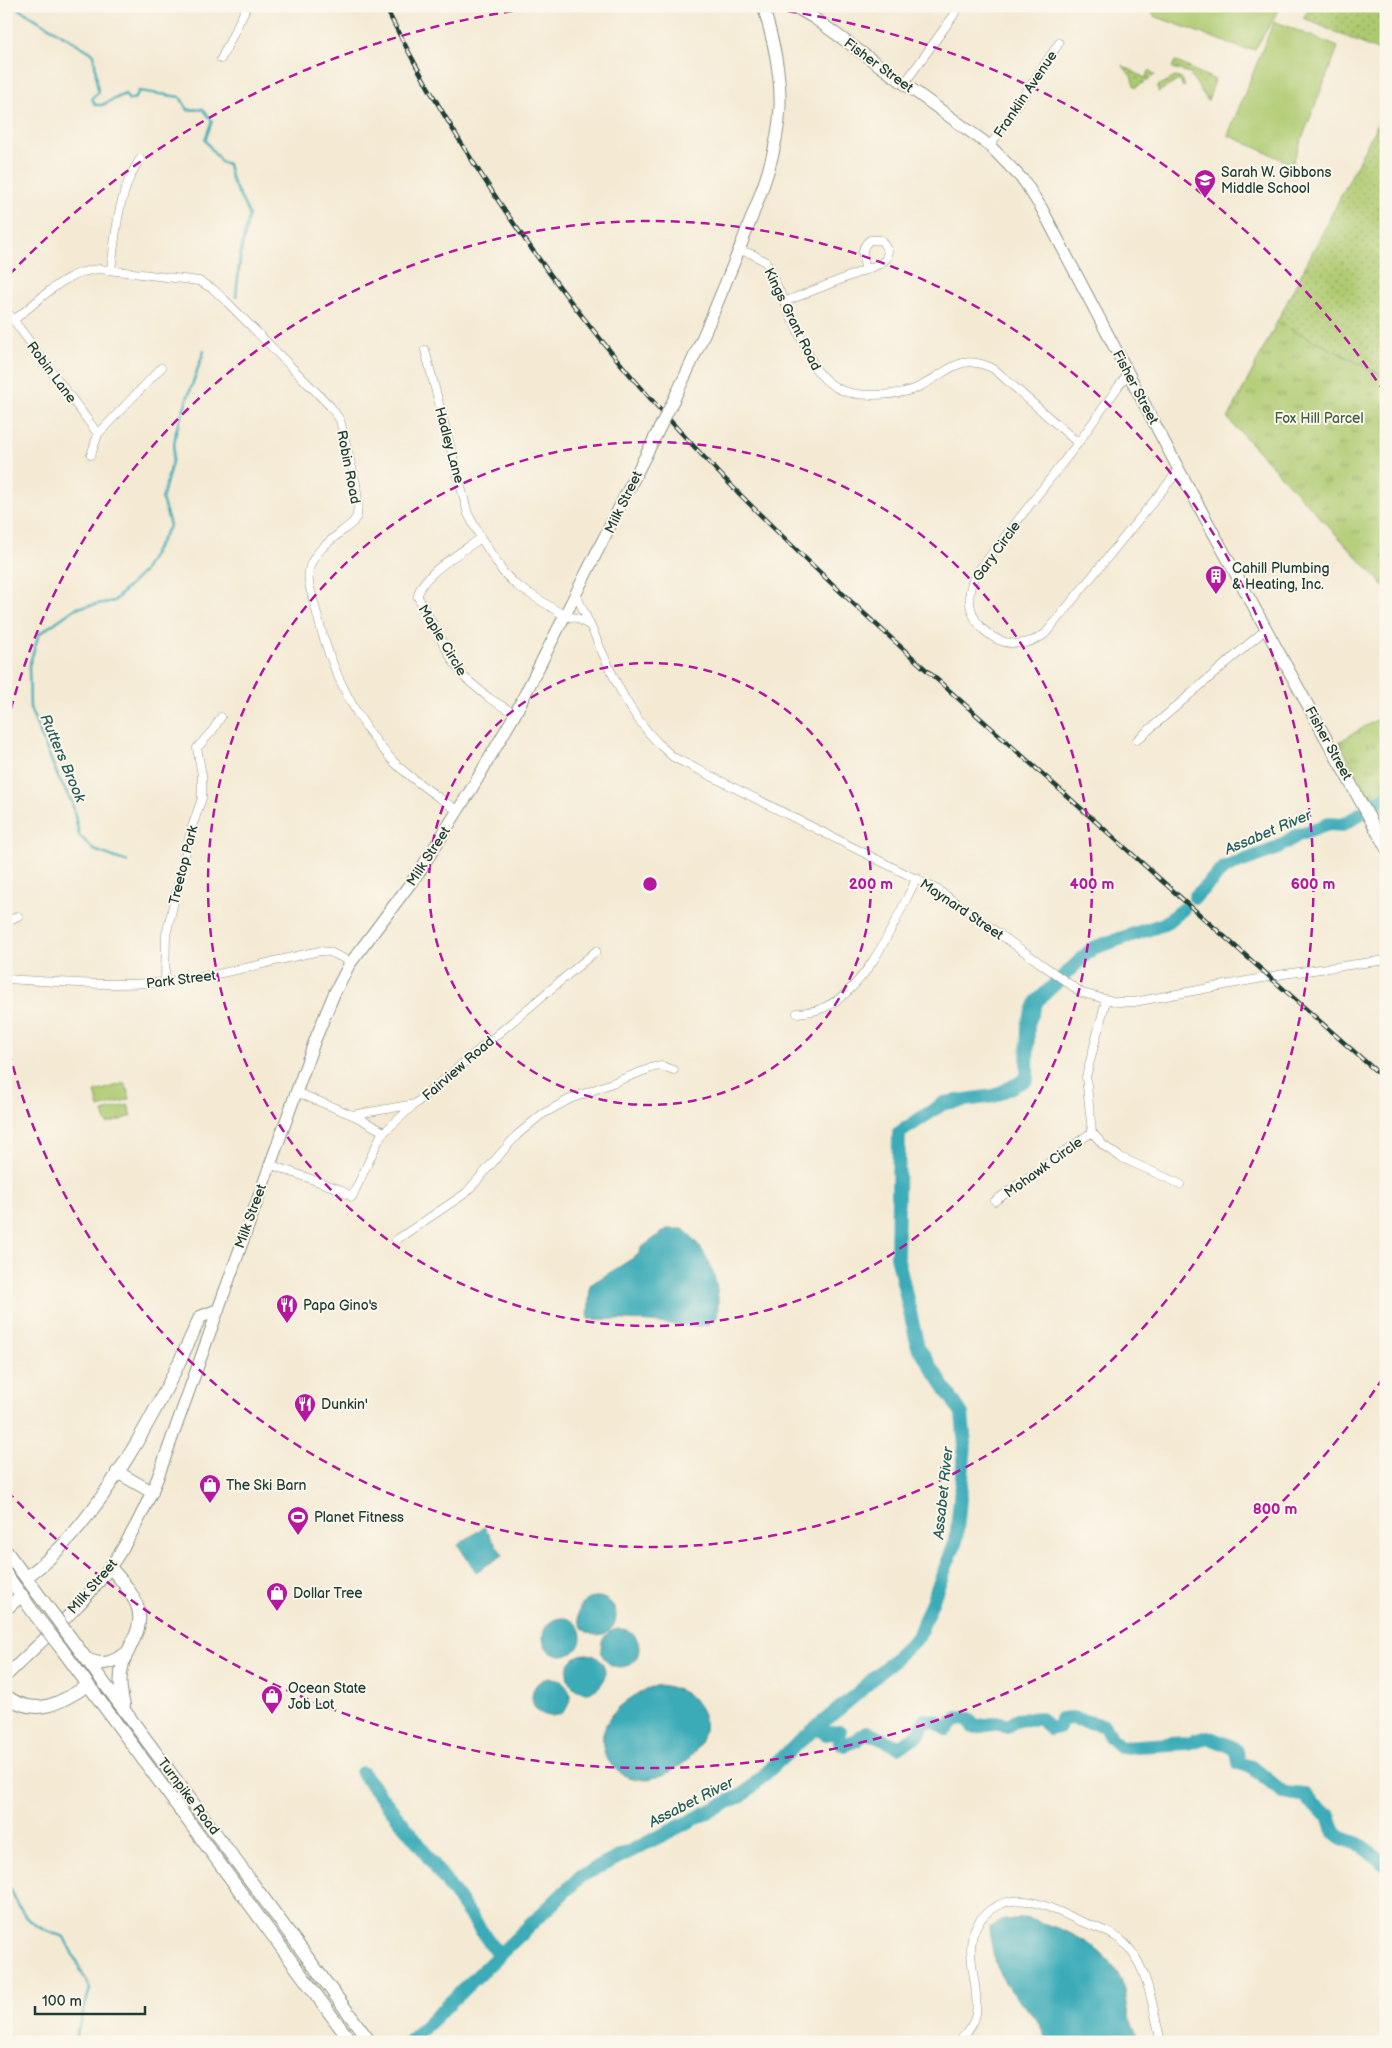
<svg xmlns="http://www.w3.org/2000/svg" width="1392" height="2048" viewBox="0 0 1392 2048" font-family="'Balsamiq Sans',sans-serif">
  <defs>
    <pattern id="grass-dots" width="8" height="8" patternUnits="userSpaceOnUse" patternTransform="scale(1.25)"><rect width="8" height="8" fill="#aeca70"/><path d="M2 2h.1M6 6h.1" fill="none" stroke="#8da55d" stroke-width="1.8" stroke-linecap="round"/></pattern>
    <pattern id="park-tufts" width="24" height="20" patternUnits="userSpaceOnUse" patternTransform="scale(1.25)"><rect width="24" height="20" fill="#aeca70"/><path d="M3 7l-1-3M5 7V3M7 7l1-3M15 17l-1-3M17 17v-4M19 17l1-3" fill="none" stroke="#8da55d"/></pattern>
  </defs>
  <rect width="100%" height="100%" fill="#fbf7ec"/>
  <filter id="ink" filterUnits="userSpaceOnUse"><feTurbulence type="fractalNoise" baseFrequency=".02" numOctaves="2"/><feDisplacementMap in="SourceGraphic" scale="10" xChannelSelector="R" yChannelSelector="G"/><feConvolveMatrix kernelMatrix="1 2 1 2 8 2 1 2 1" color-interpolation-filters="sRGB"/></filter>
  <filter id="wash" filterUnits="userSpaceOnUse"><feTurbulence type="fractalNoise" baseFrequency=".0096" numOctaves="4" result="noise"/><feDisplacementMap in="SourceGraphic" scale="20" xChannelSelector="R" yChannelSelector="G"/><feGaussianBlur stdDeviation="1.12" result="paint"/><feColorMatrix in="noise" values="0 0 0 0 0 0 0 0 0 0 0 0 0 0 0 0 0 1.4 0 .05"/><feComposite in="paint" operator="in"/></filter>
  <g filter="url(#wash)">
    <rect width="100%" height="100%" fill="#f4ead4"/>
    <path fill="url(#grass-dots)" stroke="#668452" d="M1311 6H1386V54L1303 18Z
      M1175 61 1215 80 1208 101 1189 73 1172 68Z
      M1122 65 1145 78 1150 70 1155 75 1135 88 1131 76Z
      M1175 77 1182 79 1185 86 1183 87 1179 80 1158 92V86Z
      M1386 107V377L1277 322Z"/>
    <path fill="url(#park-tufts)" stroke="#668452" d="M1277 322 1386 377V588L1228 419Z
      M1386 714V827L1339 742Z"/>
    <path fill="#aeca70" stroke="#668452" d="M1148 6H1281L1255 49H1244L1154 16Z
      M1274 21 1338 47 1292 164 1228 135Z
      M125 1083 130 1099 99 1108 95 1092Z
      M128 1105 132 1116 107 1124 103 1112Z"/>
    <path fill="#3babb8" stroke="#2d7476" d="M667 1229H683C709 1251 722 1284 717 1317L709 1324 699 1327 630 1320 588 1319 590 1285 638 1255 641 1248Z
      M484 1527 503 1555 476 1572 458 1545Z
      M578 1616a19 19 0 1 1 38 0a19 19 0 1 1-38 0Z
      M543 1637a19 19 0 1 1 38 0a19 19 0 1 1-38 0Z
      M601 1648a19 19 0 1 1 38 0a19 19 0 1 1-38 0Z
      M567 1673a19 19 0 1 1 38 0a19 19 0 1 1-38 0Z
      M532 1697a19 19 0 1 1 38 0a19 19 0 1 1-38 0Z
      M659 1685C691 1688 716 1713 699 1745 688 1767 652 1786 628 1777 617 1773 610 1765 605 1754 592 1720 631 1693 659 1685Z
      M1024 1918C1061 1927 1104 1943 1121 1980 1126 1992 1125 2006 1129 2017 1132 2026 1137 2034 1140 2042H1047C1040 2016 1018 2003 1004 1981 994 1966 992 1947 989 1928L1004 1920Z"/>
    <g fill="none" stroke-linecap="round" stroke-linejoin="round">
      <path stroke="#3babb8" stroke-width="2.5" d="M14 6 94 54 98 93 92 98 95 105H102L125 94 129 100 135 98 139 91 180 97 188 110 203 109 212 121 205 140 221 162 228 164 232 181 249 214 240 257 236 297
        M127 862 94 850 79 835 72 802 58 777 30 708 29 666 39 634 76 608 114 601 143 572 170 525 162 499 172 462 176 431 204 351
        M6 1884C14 1892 14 1899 20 1908 32 1927 44 1930 64 1937L90 1989 74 2042"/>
      <path stroke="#3babb8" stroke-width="14" d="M1195 897 1224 868 1273 850 1298 835 1329 824 1343 825 1386 797
        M816 1727 826 1734 840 1732V1742L844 1745 857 1740 866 1732 899 1747 919 1734 925 1720 936 1722 947 1729 958 1718 969 1719 973 1727 1001 1723 1007 1726 1016 1720 1040 1718 1050 1729 1059 1727 1061 1719 1072 1718 1105 1726 1111 1738 1121 1747 1187 1743 1208 1737 1232 1747 1237 1751 1239 1763 1252 1767 1284 1793 1305 1795 1315 1807 1329 1815C1337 1846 1342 1834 1364 1847 1372 1852 1378 1860 1386 1865
        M362 1773 416 1840 498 1954
        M409 2042 581 1876 744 1794 799 1742 859 1692 918 1637 956 1541 965 1445 962 1414 918 1347 897 1256 899 1133 944 1103 994 1096 1027 1079 1028 1024 1037 1001 1093 948 1164 924 1183 909"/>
    </g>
  </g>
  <g filter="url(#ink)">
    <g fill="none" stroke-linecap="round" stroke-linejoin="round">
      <g stroke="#8a9484" stroke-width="9">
        <path id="minor" d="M221 59 247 6
          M904 84 954 15 957 6
          M990 146 1059 43
          M739 250 752 254 766 262 815 368C821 376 828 383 837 388 856 399 902 396 921 386 950 371 959 352 994 369L1078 443
          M111 270C116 231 118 192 140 159
          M784 302 880 264 886 259 888 251 881 240H870C859 248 863 258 866 270
          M6 310 98 434
          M15 319C43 298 64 271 100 269L199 281 213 289 225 300 330 406 340 420 356 484 358 502 357 516 353 522C339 535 317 547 310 566 305 580 314 600 317 614 330 668 356 722 394 762 413 781 437 796 458 811
          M425 350 468 514 481 538
          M1128 373 1078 443 976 574C951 618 1004 664 1045 634L1179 470
          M91 455 98 434 161 368
          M576 595C606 654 620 713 673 757L938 890 1082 993 1117 1002H1134L1284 974 1386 960
          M515 714 489 698 464 677 454 663 418 597C418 576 465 550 481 538L503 572 516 585 565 616 577 618 589 625
          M1137 740 1266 629
          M6 922 18 916
          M6 979C64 982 124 988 182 980 229 974 274 960 320 951L330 952 351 962
          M165 982 166 935 191 830 202 798V775L197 748 213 730 221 717
          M1106 1000 1086 1077 1092 1132 1103 1145 1120 1157 1180 1184
          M797 1013C805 1012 815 1012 823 1008 869 988 895 920 917 878
          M296 1092 352 1115 415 1104 596 951
          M353 1115 384 1132
          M269 1164 339 1189 352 1197 381 1135 415 1104
          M995 1201 1092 1132
          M396 1240 466 1193 517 1135 541 1115 570 1099 654 1067 662 1066 674 1070
          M960 2040C967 2032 974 2025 976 2014 981 1978 954 1938 990 1910 1019 1888 1052 1909 1080 1921 1093 1926 1109 1931 1121 1940 1148 1962 1153 2010 1161 2042"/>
      </g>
      <g stroke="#8a9484" stroke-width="13">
        <path id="secondary" d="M793 6 814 18 990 146 1024 181 1042 209 1179 470 1386 848
          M674 399C699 349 720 297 741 245 758 201 778 155 780 107 781 72 773 39 763 6
          M6 1676C39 1643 77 1611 105 1574 128 1544 144 1512 158 1477L315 1040 334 994 349 965 419 872 472 788 514 716 656 435"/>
      </g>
      <g stroke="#8a9484" stroke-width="14">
        <path id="trunk" d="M117 1472 152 1492
          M6 1551 47 1606
          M110 1567C120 1579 131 1590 137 1605 145 1628 130 1643 123 1663 119 1677 120 1691 124 1705
          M6 1574 36 1616
          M26 1577C98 1528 165 1397 200 1317L218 1310
          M6 1609 22 1595
          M70 1637 370 2042
          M61 1648 351 2042
          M87 1659C104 1667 113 1662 128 1652
          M6 1696C36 1718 61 1703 88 1685"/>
      </g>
      <use href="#minor" stroke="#fff" stroke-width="8"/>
      <use href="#secondary" stroke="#fff" stroke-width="11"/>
      <use href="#trunk" stroke="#fff" stroke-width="12"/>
      <g stroke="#1f3d34" stroke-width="4.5">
        <path id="rail" d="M385 6C466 169 576 322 701 454 798 557 904 650 1009 744 1134 856 1260 969 1386 1080"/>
      </g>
      <use href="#rail" stroke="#fbf7ec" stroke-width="2.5" stroke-dasharray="8" stroke-linecap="butt"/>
      <g stroke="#8a9484" stroke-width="13" stroke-linecap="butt">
        <path id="secondary-bridge" d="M656 435 674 399"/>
      </g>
      <g stroke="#8a9484" stroke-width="14" stroke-linecap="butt">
        <path id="trunk-bridge" d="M47 1606 70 1637
          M36 1616 61 1648"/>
      </g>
      <use href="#secondary-bridge" stroke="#fff" stroke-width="11"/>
      <use href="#trunk-bridge" stroke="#fff" stroke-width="12"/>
    </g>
  </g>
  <g fill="none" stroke="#b5179e" stroke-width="2.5" stroke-dasharray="9 6">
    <circle cx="650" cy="884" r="221"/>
    <circle cx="650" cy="884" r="442"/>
    <path d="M7 724A663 663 0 1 1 7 1044"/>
    <path d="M1383 1378A884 884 0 0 1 9 1493M9 275A884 884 0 0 1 542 7M758 7A884 884 0 0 1 1383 390"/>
  </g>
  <defs>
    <g id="school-pin" transform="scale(1.125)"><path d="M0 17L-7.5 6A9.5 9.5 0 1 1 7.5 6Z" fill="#b5179e" stroke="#fbf7ec"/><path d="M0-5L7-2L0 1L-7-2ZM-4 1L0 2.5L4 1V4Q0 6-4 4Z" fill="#fff"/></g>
    <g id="building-pin" transform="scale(1.125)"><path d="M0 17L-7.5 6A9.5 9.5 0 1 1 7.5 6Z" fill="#b5179e" stroke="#fbf7ec"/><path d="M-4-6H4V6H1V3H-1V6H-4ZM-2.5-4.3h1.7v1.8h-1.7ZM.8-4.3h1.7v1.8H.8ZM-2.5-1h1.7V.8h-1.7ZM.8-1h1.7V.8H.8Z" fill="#fff"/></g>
    <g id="restaurant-pin" transform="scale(1.125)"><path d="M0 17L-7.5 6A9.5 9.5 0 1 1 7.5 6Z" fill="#b5179e" stroke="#fbf7ec"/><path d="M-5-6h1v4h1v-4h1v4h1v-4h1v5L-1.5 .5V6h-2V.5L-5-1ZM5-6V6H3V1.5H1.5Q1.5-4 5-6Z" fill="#fff"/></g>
    <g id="shop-pin" transform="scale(1.125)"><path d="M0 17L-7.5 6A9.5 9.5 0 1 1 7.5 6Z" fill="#b5179e" stroke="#fbf7ec"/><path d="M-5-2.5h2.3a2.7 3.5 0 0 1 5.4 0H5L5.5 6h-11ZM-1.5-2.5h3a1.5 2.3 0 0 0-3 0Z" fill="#fff"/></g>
    <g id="stadium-pin" transform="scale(1.125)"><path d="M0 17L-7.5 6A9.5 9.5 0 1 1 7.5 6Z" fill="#b5179e" stroke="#fbf7ec"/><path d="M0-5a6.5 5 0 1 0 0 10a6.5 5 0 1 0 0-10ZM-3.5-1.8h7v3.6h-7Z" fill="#fff"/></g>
  </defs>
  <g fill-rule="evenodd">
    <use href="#school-pin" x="1205" y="180"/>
    <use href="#building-pin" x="1216" y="576"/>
    <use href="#restaurant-pin" x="287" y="1305"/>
    <use href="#restaurant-pin" x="305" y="1404"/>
    <use href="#shop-pin" x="210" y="1485"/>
    <use href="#stadium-pin" x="298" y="1517"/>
    <use href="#shop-pin" x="277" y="1593"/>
    <use href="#shop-pin" x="272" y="1696"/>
  </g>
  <g text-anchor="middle" stroke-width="4" stroke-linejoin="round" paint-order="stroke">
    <g font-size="14" fill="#1f3d34" stroke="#fbf7ec">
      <text transform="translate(879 65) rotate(36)" y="5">Fisher Street</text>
      <text transform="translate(1025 94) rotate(-56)" y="5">Franklin Avenue</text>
      <text transform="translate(793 319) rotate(64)" y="5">Kings Grant Road</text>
      <text transform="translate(52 372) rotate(53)" y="5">Robin Lane</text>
      <text transform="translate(1136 387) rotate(62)" y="5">Fisher Street</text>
      <text transform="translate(450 445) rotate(75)" y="5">Hadley Lane</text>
      <text transform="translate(349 467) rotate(79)" y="5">Robin Road</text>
      <text transform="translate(623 502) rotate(-64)" y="5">Milk Street</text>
      <text transform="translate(996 551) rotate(-54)" y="5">Gary Circle</text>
      <text transform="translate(443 640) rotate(59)" y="5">Maple Circle</text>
      <text transform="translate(1329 743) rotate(61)" y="5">Fisher Street</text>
      <text transform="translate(428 856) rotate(-57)" y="5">Milk Street</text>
      <text transform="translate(183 865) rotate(-76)" y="5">Treetop Park</text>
      <text transform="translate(962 909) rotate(34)" y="5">Maynard Street</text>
      <text transform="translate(181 979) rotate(-7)" y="5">Park Street</text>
      <text transform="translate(458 1068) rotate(-41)" y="5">Fairview Road</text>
      <text transform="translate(1043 1167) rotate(-36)" y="5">Mohawk Circle</text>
      <text transform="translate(250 1216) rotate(-70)" y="5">Milk Street</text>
      <text transform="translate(92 1586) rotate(-49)" y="5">Milk Street</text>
      <text transform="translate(189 1796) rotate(53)" y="5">Turnpike Road</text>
    </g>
    <g font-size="14" fill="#1f3d34" stroke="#fbf7ec" text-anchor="start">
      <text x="1221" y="177">Sarah W. Gibbons<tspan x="1221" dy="16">Middle School</tspan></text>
      <text x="1232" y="573">Cahill Plumbing<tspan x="1232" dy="16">&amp; Heating, Inc.</tspan></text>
      <text x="303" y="1310">Papa Gino's</text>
      <text x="321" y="1409">Dunkin'</text>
      <text x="226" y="1490">The Ski Barn</text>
      <text x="314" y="1522">Planet Fitness</text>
      <text x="293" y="1598">Dollar Tree</text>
      <text x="288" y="1693">Ocean State<tspan x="288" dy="16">Job Lot</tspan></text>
    </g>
    <g font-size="14" fill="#436043" stroke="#fbf7ec">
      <text x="1319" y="423">Fox Hill Parcel</text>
    </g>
    <g font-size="15" font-style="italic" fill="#275e5c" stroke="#fbf7ec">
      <text transform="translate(63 758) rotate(67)" y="5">Rutters Brook</text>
      <text transform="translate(1268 832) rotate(-23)" y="5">Assabet River</text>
      <text transform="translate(943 1493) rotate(-84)" y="5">Assabet River</text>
      <text transform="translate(691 1802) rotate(-27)" y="5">Assabet River</text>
    </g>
  </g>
  <circle cx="650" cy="884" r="8" fill="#b5179e" stroke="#fbf7ec" stroke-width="2.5"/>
  <g font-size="15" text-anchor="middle" font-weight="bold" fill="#b5179e" stroke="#fbf7ec" stroke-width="4" stroke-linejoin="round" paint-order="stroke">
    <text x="871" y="889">200 m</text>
    <text x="1092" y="889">400 m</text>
    <text x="1313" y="889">600 m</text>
    <text x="1275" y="1514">800 m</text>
  </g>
  <rect width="1392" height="2048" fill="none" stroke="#fbf7ec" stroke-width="25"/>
  <path d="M35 2006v8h110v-8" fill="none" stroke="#1f3d34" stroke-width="2.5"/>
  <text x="42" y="2006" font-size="15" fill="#1f3d34" stroke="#fbf7ec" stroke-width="4" paint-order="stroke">100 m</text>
</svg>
